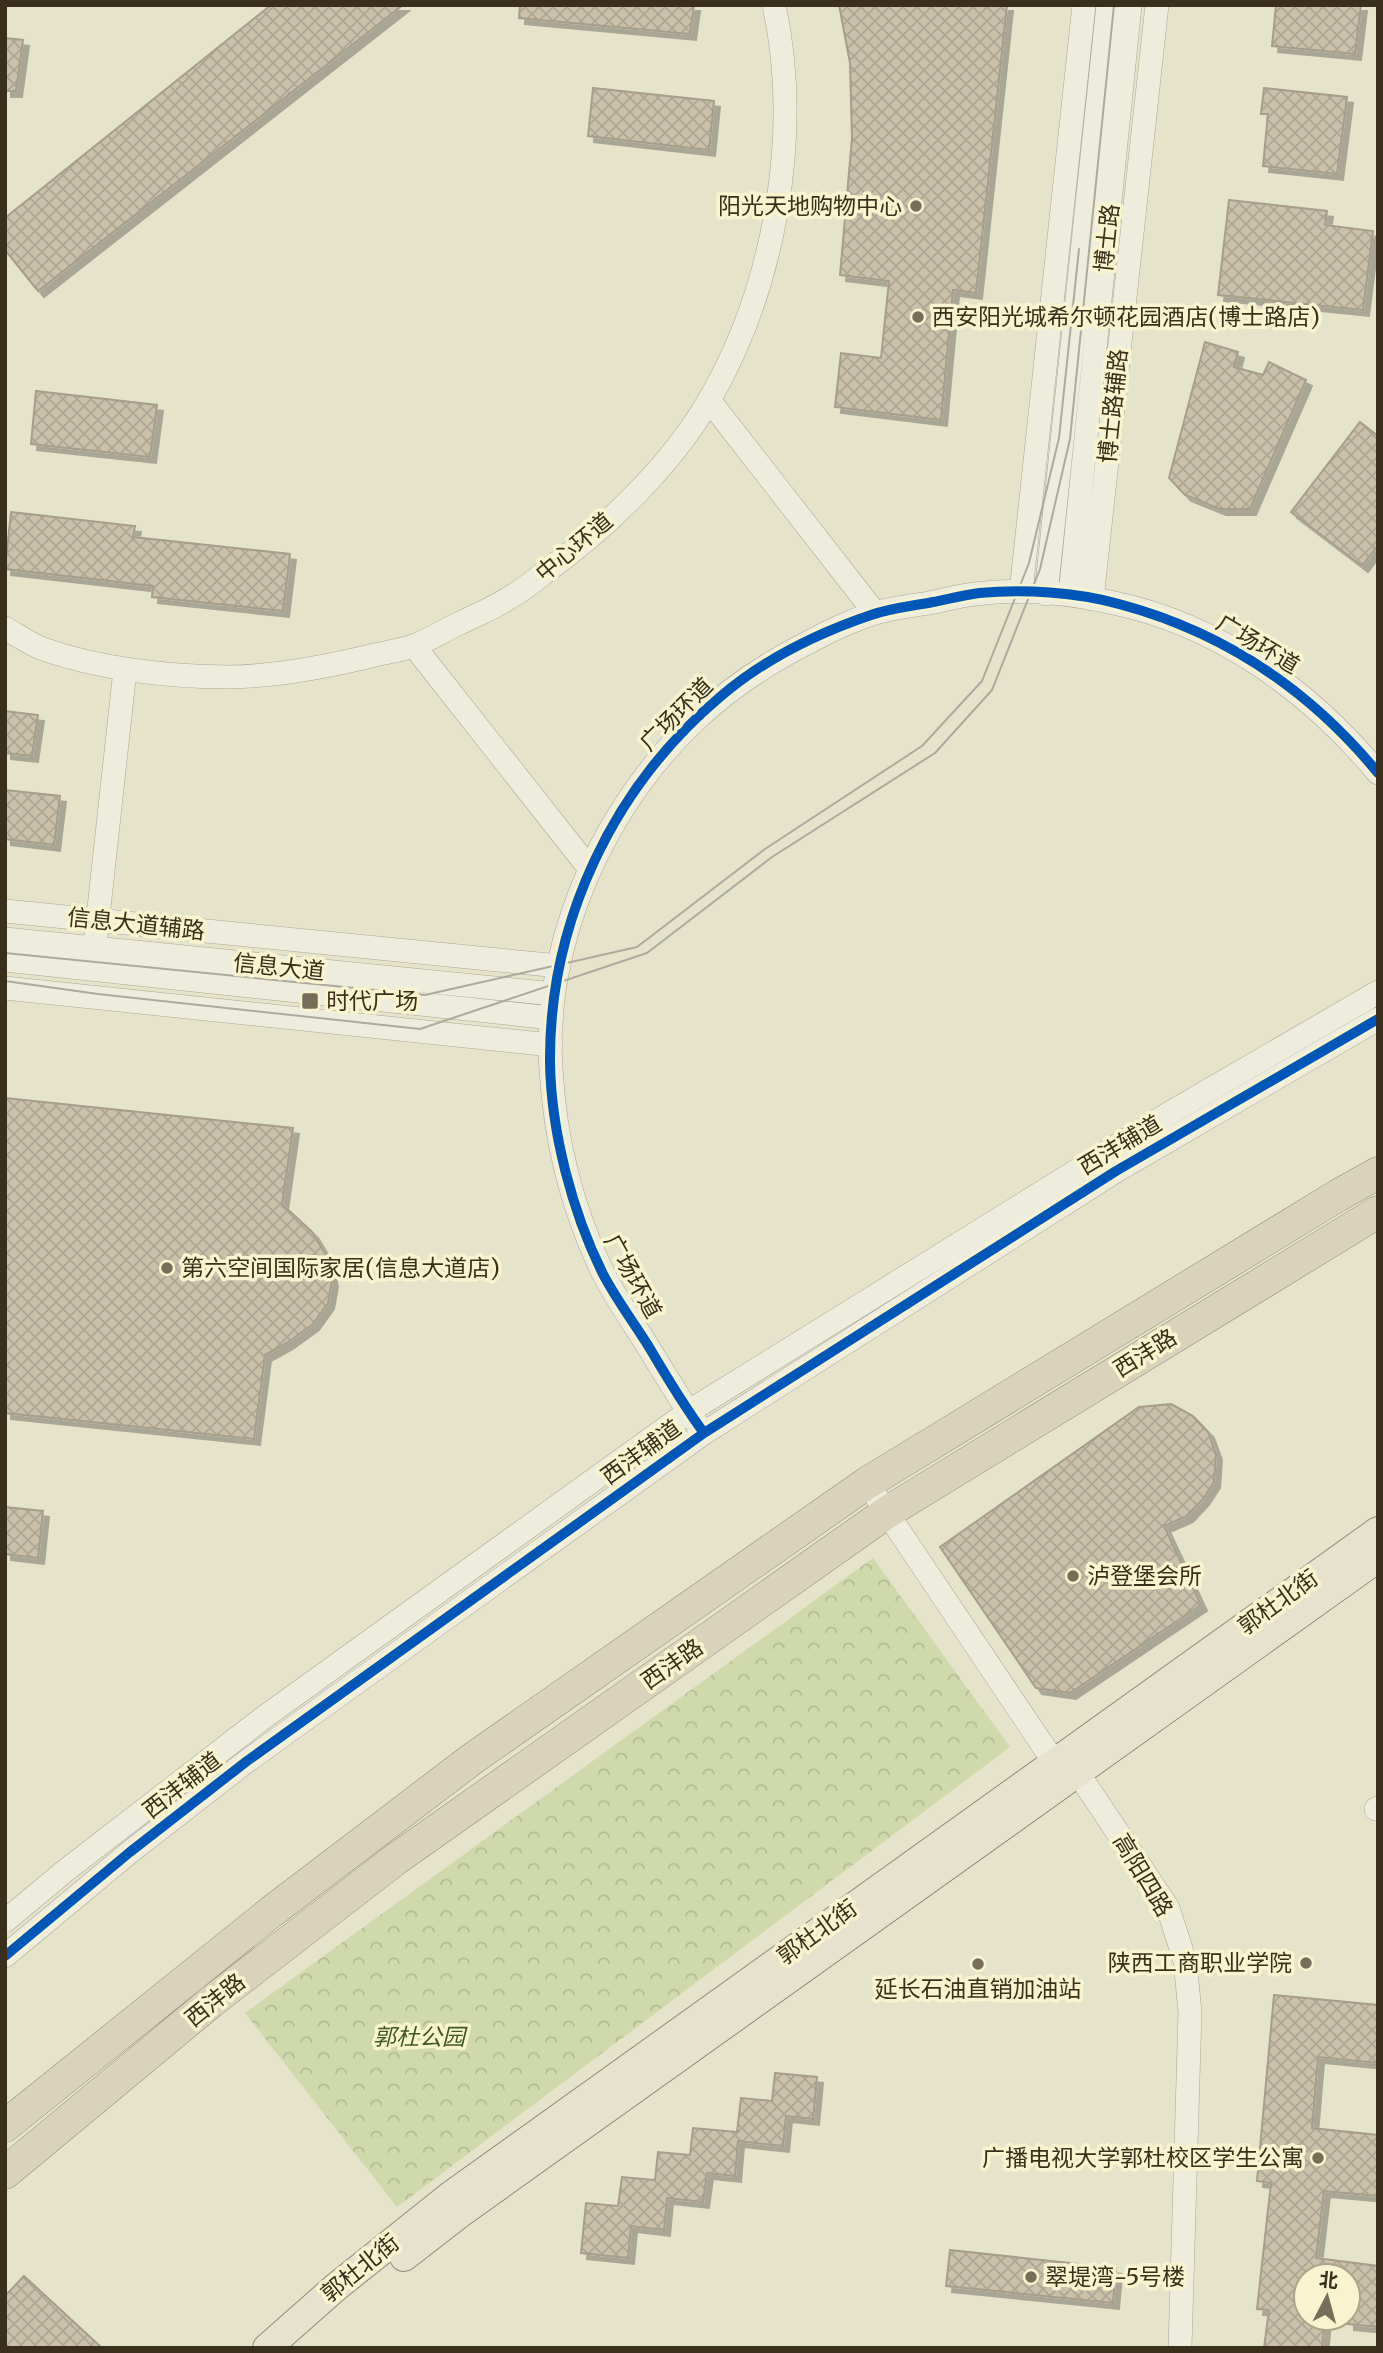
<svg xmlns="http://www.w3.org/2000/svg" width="1383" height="2353" viewBox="0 0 1383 2353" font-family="Merriweather,'Noto Sans SC',serif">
  <defs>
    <pattern id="park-crowns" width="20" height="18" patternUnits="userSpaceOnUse" patternTransform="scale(1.75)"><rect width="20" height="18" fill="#d0d9ac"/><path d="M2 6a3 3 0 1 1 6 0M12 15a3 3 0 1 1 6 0" fill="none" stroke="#b3bb93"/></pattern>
    <pattern id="building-cross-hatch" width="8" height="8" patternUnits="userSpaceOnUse" patternTransform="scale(1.75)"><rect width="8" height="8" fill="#cac1ab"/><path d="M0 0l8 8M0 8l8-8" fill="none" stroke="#aea693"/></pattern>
    <filter id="shadow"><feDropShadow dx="6" dy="6" stdDeviation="0" flood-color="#0004"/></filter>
  </defs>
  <rect width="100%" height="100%" fill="#e6e3cb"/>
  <path fill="url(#park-crowns)" d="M873 1558 1010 1747 397 2207 245 2013Z"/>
  <path fill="url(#building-cross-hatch)" stroke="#a69e8a" stroke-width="2" filter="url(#shadow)" d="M271 5H403L38 291 5 250V218Z
    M520 5H694L690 34 519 18Z
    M839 5H1007L976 293 953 290 941 420 835 407 841 353 881 358 889 281 840 275 852 138 850 63Z
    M1276 5H1361L1355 54 1272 46Z
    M5 38 23 40 16 91H5Z
    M593 88 714 101 709 150 588 136Z
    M1264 88 1347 97 1337 174 1263 166 1268 114H1261Z
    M1229 200 1327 211 1325 225 1373 231 1363 310 1218 295Z
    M1205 342 1238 352 1234 367 1263 375 1269 362 1306 380 1250 509H1220L1185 495 1169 478Z
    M36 391 157 405 150 457 31 444Z
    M1360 422 1378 436V545L1362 566 1291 512Z
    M11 512 135 526 133 537 290 554 283 611 152 597 153 586 5 569Z
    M5 711 38 715 32 756 5 753Z
    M5 790 60 796 54 845 5 839Z
    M5 1098 293 1128 282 1204 312 1232 326 1255 332 1281 328 1303 313 1324 287 1343 265 1355 254 1439 5 1413Z
    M1171 1404 1193 1416 1208 1432 1216 1454 1214 1482 1203 1499 1187 1516 1164 1526 1201 1605 1070 1693 1036 1688 940 1547 1139 1407Z
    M5 1507 43 1511 38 1558 5 1554Z
    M1274 1995 1378 2005V2063L1318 2057 1312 2128 1378 2135V2196L1324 2191 1316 2258 1378 2266V2327L1348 2324V2276H1306V2318H1325L1322 2348H1264L1269 2310 1257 2309 1271 2183 1257 2181Z
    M775 2073 817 2077 813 2119 786 2116 783 2146 738 2141 735 2176 707 2173 703 2202 667 2198 664 2230 631 2226 628 2258 581 2253 586 2203 618 2206 622 2177 655 2180 658 2152 690 2155 693 2128 737 2132 741 2098 772 2101Z
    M950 2250 1116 2268 1113 2303 946 2286Z
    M24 2276 102 2348H5V2296Z"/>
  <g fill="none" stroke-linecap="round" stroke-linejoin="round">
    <g stroke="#aba695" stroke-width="24">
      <path id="minor" d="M709 400 875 613
        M1021 592 1084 5
        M1046 594 1108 5
        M1070 595 1130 5
        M1092 599 1157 5
        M5 628C17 635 30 644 43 649 100 669 169 677 230 677 279 676 326 667 375 655 388 652 403 650 416 645 431 639 445 630 460 623 476 615 494 608 509 598 521 591 533 582 544 573 605 529 670 467 708 402 775 288 802 134 774 5
        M414 646 589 868
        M5 911 559 966
        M96 935 125 670
        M5 939 554 994
        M5 960 552 1018
        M5 988 551 1045
        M697 1424C679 1398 663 1371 647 1345 632 1321 615 1297 602 1271 572 1208 555 1139 551 1069 545 987 570 901 610 830 659 744 723 685 811 641 831 630 853 620 875 613 892 608 911 606 929 603 944 600 959 596 975 594 1019 588 1070 593 1114 603 1219 625 1310 691 1378 773
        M867 1483 1054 1762 1078 1773 1168 1908 1185 1961 1190 2012 1180 2348
        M1376 1809 1378 1808
        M5 1921 65 1871 263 1718 688 1412 1168 1114 1378 992
        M5 1956 130 1852 247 1761 704 1433 1116 1171 1378 1019"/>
    </g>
    <g stroke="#908c7b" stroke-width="30">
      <path id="major" d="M404 2257 462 2212 1378 1558
        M267 2348 336 2287 450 2196 1378 1531"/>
    </g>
    <g stroke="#908c7b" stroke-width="33">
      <path id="highway" d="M5 2126 271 1912 472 1759 867 1483 1337 1196 1378 1173
        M5 2173 211 2002 396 1859 886 1513 1378 1212"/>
    </g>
    <use href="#minor" stroke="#eeecdd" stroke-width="23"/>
    <use href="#major" stroke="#e6e2ce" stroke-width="28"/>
    <use href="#highway" stroke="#d9d3bb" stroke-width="32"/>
    <path stroke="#acaa9d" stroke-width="2" d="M5 953 425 995 637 947 765 849 922 746 982 681 1029 563 1059 438 1079 249
      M5 981 98 994 420 1029 647 953 772 857 935 753 992 690 1040 569 1070 439 1114 5"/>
    <g stroke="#f8f4cf" stroke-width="15">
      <path id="cycleway" d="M704 1433C684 1406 666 1376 649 1347 634 1323 616 1299 603 1274 572 1212 551 1131 550 1062 549 922 613 787 720 697 763 660 818 633 871 615 891 608 913 606 933 602 948 599 964 595 979 593 1024 589 1076 592 1119 604 1224 632 1309 689 1378 773
        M5 1956 130 1852 247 1761 704 1433 1116 1171 1378 1019"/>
    </g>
    <use href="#cycleway" stroke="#0057b8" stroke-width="10"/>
  </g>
  <g fill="#766e59" stroke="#f8f4cf" stroke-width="2.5">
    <circle cx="916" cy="206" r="7"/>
    <circle cx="918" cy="317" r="7"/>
    <rect x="301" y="992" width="18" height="18" rx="3.5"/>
    <circle cx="167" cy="1268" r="7"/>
    <circle cx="1073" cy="1576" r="7"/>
    <circle cx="1306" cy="1963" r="7"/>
    <circle cx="978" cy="1964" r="7"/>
    <circle cx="1318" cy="2158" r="7"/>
    <circle cx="1031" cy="2277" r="7"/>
  </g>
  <g text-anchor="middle" stroke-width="7" stroke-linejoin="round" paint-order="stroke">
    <g font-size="23" fill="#3a2f1b" stroke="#f8f4cf" text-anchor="start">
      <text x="902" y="214" text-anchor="end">阳光天地购物中心</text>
      <text x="932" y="325">西安阳光城希尔顿花园酒店(博士路店)</text>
      <text x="326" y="1009">时代广场</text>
      <text x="181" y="1276">第六空间国际家居(信息大道店)</text>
      <text x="1087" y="1584">泸登堡会所</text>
      <text x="1292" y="1971" text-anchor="end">陕西工商职业学院</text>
      <text x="978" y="1997" text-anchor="middle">延长石油直销加油站</text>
      <text x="1304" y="2166" text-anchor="end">广播电视大学郭杜校区学生公寓</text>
      <text x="1045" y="2285">翠堤湾-5号楼</text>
    </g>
    <g font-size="23" fill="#3a2f1b" stroke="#f8f4cf">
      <text transform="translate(1107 238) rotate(-84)" y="8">博士路</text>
      <text transform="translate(1113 406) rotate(-84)" y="8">博士路辅路</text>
      <text transform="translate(574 547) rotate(-40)" y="8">中心环道</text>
      <text transform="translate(1258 644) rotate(31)" y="8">广场环道</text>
      <text transform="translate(676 714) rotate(-45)" y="8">广场环道</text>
      <text transform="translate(136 924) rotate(6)" y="8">信息大道辅路</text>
      <text transform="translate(279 967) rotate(6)" y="8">信息大道</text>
      <text transform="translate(1120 1145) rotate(-31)" y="8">西沣辅道</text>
      <text transform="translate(633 1276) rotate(61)" y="8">广场环道</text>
      <text transform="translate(1145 1353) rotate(-32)" y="8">西沣路</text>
      <text transform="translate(641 1452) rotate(-36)" y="8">西沣辅道</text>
      <text transform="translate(1278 1602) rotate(-36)" y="8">郭杜北街</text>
      <text transform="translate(672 1664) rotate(-35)" y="8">西沣路</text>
      <text transform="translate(182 1785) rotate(-38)" y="8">西沣辅道</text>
      <text transform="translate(1143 1875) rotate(59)" y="8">高阳四路</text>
      <text transform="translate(817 1932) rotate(-36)" y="8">郭杜北街</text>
      <text transform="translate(215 2000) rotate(-39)" y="8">西沣路</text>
      <text transform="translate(360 2268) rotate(-39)" y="8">郭杜北街</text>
    </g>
    <g font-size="23" font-style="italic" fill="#405820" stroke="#f8f4cf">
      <text x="419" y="2045">郭杜公园</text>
    </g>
  </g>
  <rect width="1383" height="2353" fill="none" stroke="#3a2f1b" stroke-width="14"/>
  <g transform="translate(1327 2297) rotate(6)"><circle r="33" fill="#f8f4cf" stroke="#aca587" stroke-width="2"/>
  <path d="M0-5L12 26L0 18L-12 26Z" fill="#766e59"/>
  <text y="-10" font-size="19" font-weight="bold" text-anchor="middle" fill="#3a2f1b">北</text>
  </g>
</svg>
